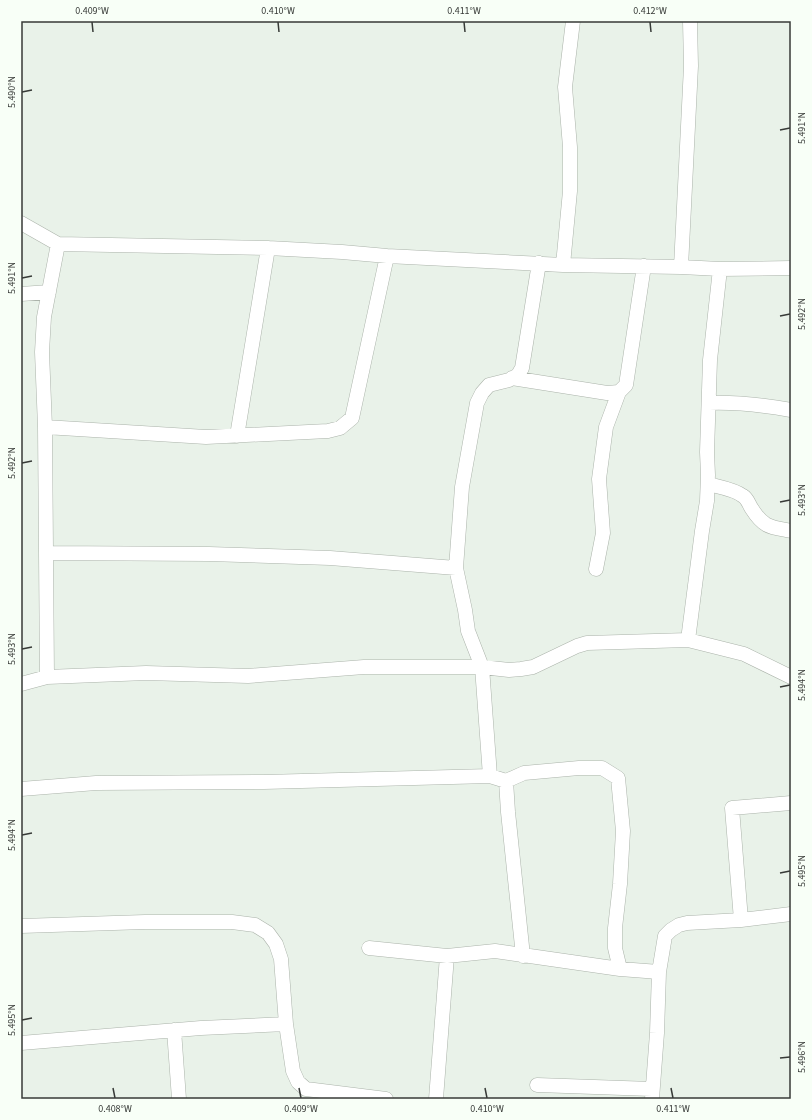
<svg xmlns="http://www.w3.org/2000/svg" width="812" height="1120" viewBox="0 0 812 1120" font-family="'Source Sans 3',sans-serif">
  <rect width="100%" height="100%" fill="#e9f2e9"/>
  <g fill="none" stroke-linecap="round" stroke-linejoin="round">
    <g stroke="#abb3aa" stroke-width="15">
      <path id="minor" d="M21 223 58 244 268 248 342 252 387 256 563 265 681 267 720 269 791 268
        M563 265 570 191V147L565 87 573 21
        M681 267 691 66 690 21
        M21 294 49 292
        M512 378 607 393 619 392 626 385 644 266
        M709 403C737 402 763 405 791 410
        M45 427 206 437 328 431 340 428 352 418 387 256
        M237 436 268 248
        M708 484C719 487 734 489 743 496 748 499 749 505 752 509 764 528 771 527 791 531
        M46 553 209 554 330 558 456 568
        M596 569 603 533 599 479 606 427 619 392
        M688 640 702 531 707 501 708 475 707 452 710 360 720 269
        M47 677 45 427 42 352 44 317 58 244
        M21 684 47 677 146 673 248 676 364 667H482L509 670 521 669 533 667 577 646 587 643 688 640 744 654 791 677
        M490 776 482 667 468 631 465 610 456 568 462 487 477 403 482 393 489 385 509 380 518 375 522 368 539 263
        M506 781 524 773 579 768H602L618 778 623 831 620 884 615 928V948L620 969
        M21 789 96 783 264 782 490 776 506 781 508 812 523 956
        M741 920 732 808 791 803
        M21 926 145 922H232L255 925 268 933 276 944 281 959 286 1024 293 1071 298 1082 306 1089 386 1099
        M369 948 447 956 495 951 620 969 659 972
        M174 1030 179 1099
        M21 1043 201 1028 286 1024
        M537 1085 652 1089
        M436 1099 447 956
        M652 1099 657 1033 659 972 665 936 671 930 679 925 687 923 741 920 791 914"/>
    </g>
    <use href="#minor" stroke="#fff" stroke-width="14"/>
  </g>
  <path fill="none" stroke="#373a37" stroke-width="1.5" d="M92 22 93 32M278 22 279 32M464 22 465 32M650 22 651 32M22 92 32 90M780 130 790 128M22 278 32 276M780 316 790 314M22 463 32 461M780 502 790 500M22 649 32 647M780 687 790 685M22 835 32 833M780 873 790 871M22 1020 32 1018M780 1058 790 1057M113 1088 115 1098M299 1088 301 1098M485 1088 487 1098M671 1088 673 1098"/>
  <rect width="812" height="1120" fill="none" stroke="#f8fff7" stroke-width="44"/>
  <rect x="22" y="22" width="768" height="1076" fill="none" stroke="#373a37" stroke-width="1.5"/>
  <g font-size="10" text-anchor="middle" fill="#373a37">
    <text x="92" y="14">0.409°W</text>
    <text x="278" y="14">0.410°W</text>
    <text x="464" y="14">0.411°W</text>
    <text x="650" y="14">0.412°W</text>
    <text transform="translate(11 92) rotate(-90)" y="4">5.490°N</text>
    <text transform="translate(801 128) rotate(-90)" y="4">5.491°N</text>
    <text transform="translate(11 278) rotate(-90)" y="4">5.491°N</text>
    <text transform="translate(801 314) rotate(-90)" y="4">5.492°N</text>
    <text transform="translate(11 463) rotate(-90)" y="4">5.492°N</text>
    <text transform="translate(801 500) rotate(-90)" y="4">5.493°N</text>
    <text transform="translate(11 649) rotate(-90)" y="4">5.493°N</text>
    <text transform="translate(801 685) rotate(-90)" y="4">5.494°N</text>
    <text transform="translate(11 835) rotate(-90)" y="4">5.494°N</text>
    <text transform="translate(801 871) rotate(-90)" y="4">5.495°N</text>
    <text transform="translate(11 1020) rotate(-90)" y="4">5.495°N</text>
    <text transform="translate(801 1057) rotate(-90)" y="4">5.496°N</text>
    <text x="115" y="1112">0.408°W</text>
    <text x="301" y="1112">0.409°W</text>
    <text x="487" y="1112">0.410°W</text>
    <text x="673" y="1112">0.411°W</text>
  </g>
</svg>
